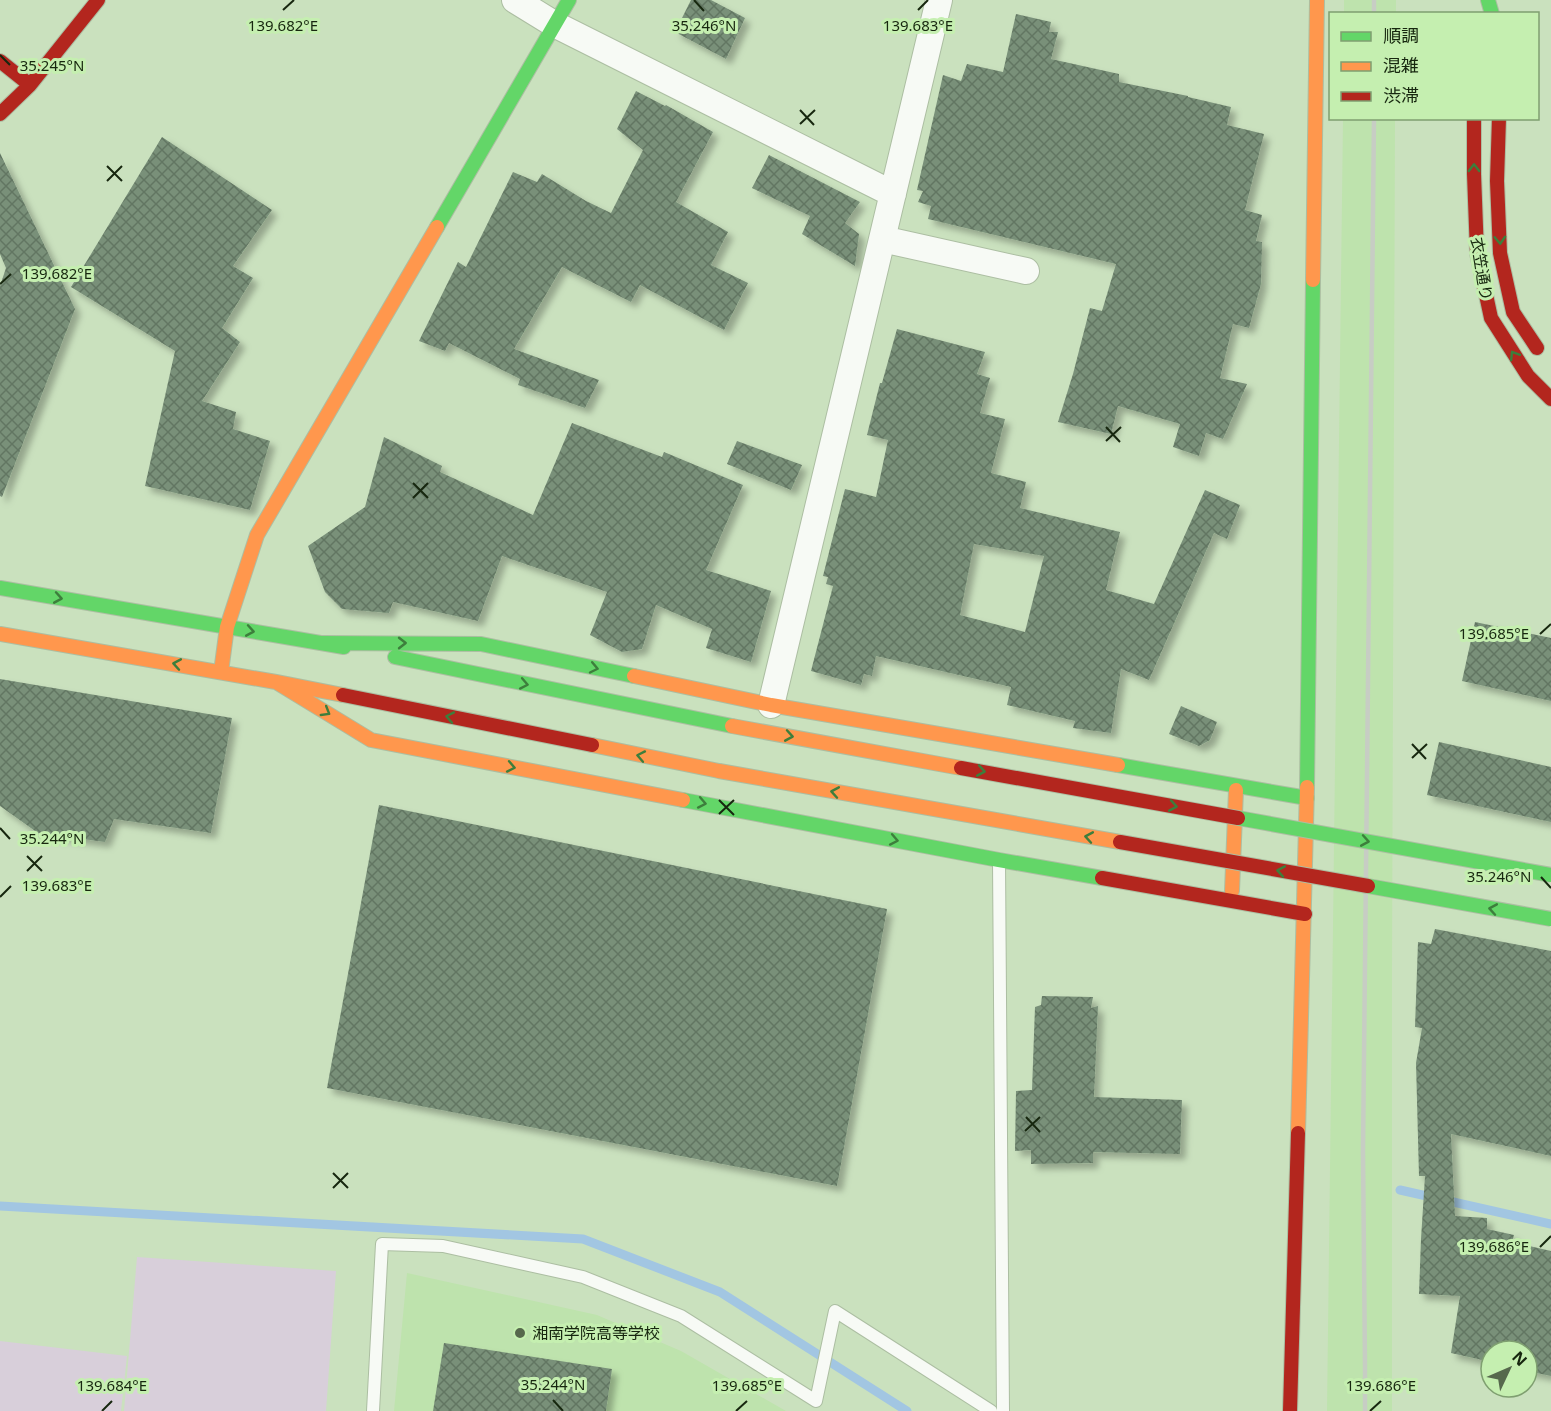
<svg xmlns="http://www.w3.org/2000/svg" width="1551" height="1411" viewBox="0 0 1551 1411" font-family="'Noto Sans','Noto Sans JP',sans-serif">
  <defs>
    <pattern id="building-cross-hatch" width="8" height="8" patternUnits="userSpaceOnUse" patternTransform="scale(1.5)"><rect width="8" height="8" fill="#799079"/><path d="M0 0l8 8M0 8l8-8" fill="none" stroke="#627662"/></pattern>
    <filter id="shadow"><feDropShadow dx="5.5" dy="5.5" stdDeviation="3" flood-color="#0004"/></filter>
  </defs>
  <rect width="100%" height="100%" fill="#cae1be"/>
  <path fill="#bee3ad" d="M1344 0H1396V13H1344Z
    M1343 119H1395L1392 969V1411H1327Z
    M407 1273 597 1315 681 1351 786 1411H394Z"/>
  <path fill="#d8cfda" d="M137 1257 336 1271 326 1411H124Z
    M0 1341 127 1356 121 1411H0Z"/>
  <g fill="none" stroke-linecap="round" stroke-linejoin="round">
    <path stroke="#a2c6e2" stroke-width="9" d="M1400 1190 1551 1224
      M0 1206 583 1239 720 1292 907 1411"/>
  </g>
  <path fill="url(#building-cross-hatch)" fill-rule="evenodd" filter="url(#shadow)" d="M691 0H711L745 18 726 59 675 32Z
    M1016 14 1051 22 1049 32H1058L1051 59 1119 74V82L1188 96V97L1231 107 1227 125 1264 134 1245 210 1262 215 1256 241 1262 242 1261 284 1249 328 1233 324 1220 378 1247 384 1223 439 1206 433 1199 456 1173 447 1180 424 1118 406 1111 434 1058 422 1073 374 1090 308 1102 311 1116 264 928 219 931 206 918 202 923 191 917 190 943 75 961 81 967 64 1003 72Z
    M636 91 665 106 666 105 713 132 676 202 728 232 711 265 748 283 724 330 640 285 631 302 562 267 514 349 599 380 585 408 518 385 520 379 449 343 445 351 419 341 458 262 466 267 513 172 537 182 542 174 586 201 611 213 643 150 617 129Z
    M162 137 272 210 233 266 253 278 222 328 240 342 202 401 236 412 233 429 270 441 250 510 145 486 175 351 71 287Z
    M0 153 75 309 2 497 0 496V286L6 268 0 254Z
    M769 155 860 202 845 223 859 234 855 266 802 234 810 216 752 188Z
    M897 329 985 352 977 374 990 378 980 413 1005 419 991 473 1026 482 1020 508 1120 532 1106 590 1154 604 1205 490 1240 505 1227 539 1214 533 1149 680 1121 669 1111 733 1073 728 1075 721 1007 705 1011 687 876 656 872 676 864 674 861 685 811 671 833 586 826 584 828 577 823 576 845 489 876 497 888 440 867 435 880 383H882ZM974 544 1044 556 1025 632 960 615Z
    M572 423 662 457 664 452 743 485 706 570 771 591 751 662 706 648 712 629 656 605 642 649 622 652 590 635 607 592 502 556 478 621 393 602 389 613 342 609 325 592 308 546 365 507 384 437 442 466 440 472 533 515Z
    M737 441 802 465 791 490 727 464Z
    M1475 622 1551 638V701L1462 681Z
    M0 679 232 718 211 833 114 819 105 842 38 833 0 806Z
    M1181 706 1217 722 1210 740 1199 746 1169 734Z
    M1439 742 1551 767V822L1427 795Z
    M379 805 887 909 837 1186 327 1088Z
    M1435 929 1551 951V1156L1451 1134 1455 1216 1487 1218V1229L1514 1235 1512 1242 1551 1251V1376L1527 1371V1351H1491V1362L1451 1353 1460 1296 1419 1294 1421 1239 1425 1176H1419L1416 1063 1422 1028 1415 1027 1418 942 1431 944Z
    M1042 996 1093 997 1091 1008 1098 1006 1094 1097 1182 1100 1180 1154 1093 1152V1163L1031 1164V1150L1015 1151 1016 1091 1032 1090 1035 1007 1041 1005Z
    M444 1343 612 1369 606 1411H433Z"/>
  <g fill="none" stroke-linecap="round" stroke-linejoin="round">
    <g stroke="#acbea2" stroke-width="14">
      <path id="lane" d="M999 861 1003 1411
        M373 1411 382 1244 443 1246 583 1277 681 1316 816 1401 835 1311 991 1411"/>
    </g>
    <g stroke="#acbea2" stroke-width="28">
      <path id="street" d="M515 0 554 24 893 194
        M882 239 1026 271
        M771 705 939 0"/>
    </g>
    <g stroke="#acbea2" stroke-width="16">
      <path id="fast" d="M1488 0 1492 14
        M437 227 569 0
        M0 588 344 647
        M322 643 481 644 634 676
        M395 657 732 726
        M1118 765 1307 798
        M1307 787 1313 280
        M683 800 999 860 1102 878"/>
    </g>
    <g stroke="#acbea2" stroke-width="16">
      <path id="slow" d="M1313 280 1317 0
        M0 634 276 682 343 695
        M221 672 227 627 257 535 437 227
        M634 676 771 705 1118 765
        M276 682 371 740 683 800
        M592 745 719 771
        M1232 891 1236 790
        M1298 1133 1307 787"/>
    </g>
    <g stroke="#acbea2" stroke-width="16">
      <path id="jam" d="M0 61 30 85
        M0 114 30 85 98 0
        M1474 118V174L1477 253 1491 318 1528 376 1551 399
        M1499 118 1497 181 1500 253 1513 312 1537 348
        M343 695 592 745
        M1102 878 1305 914
        M1290 1411 1298 1133"/>
    </g>
    <use href="#lane" stroke="#f7faf5" stroke-width="12"/>
    <use href="#street" stroke="#f7faf5" stroke-width="26"/>
    <use href="#fast" stroke="#63d668" stroke-width="14"/>
    <use href="#slow" stroke="#ff974d" stroke-width="14"/>
    <use href="#jam" stroke="#b3261e" stroke-width="14"/>
    <path stroke="#c7cdc4" stroke-width="4.5" d="M1374 14V0
      M1365 1411V1366L1363 1151 1374 118"/>
    <g stroke="#acbea2" stroke-width="16" stroke-linecap="butt">
      <path id="fast-bridge" d="M1238 818 1551 875
        M1368 886 1551 919"/>
    </g>
    <g stroke="#acbea2" stroke-width="16" stroke-linecap="butt">
      <path id="slow-bridge" d="M732 726 961 768
        M719 771 1120 842"/>
    </g>
    <g stroke="#acbea2" stroke-width="16" stroke-linecap="butt">
      <path id="jam-bridge" d="M961 768 1238 818
        M1120 842 1368 886"/>
    </g>
    <use href="#fast-bridge" stroke="#63d668" stroke-width="14"/>
    <use href="#slow-bridge" stroke="#ff974d" stroke-width="14"/>
    <use href="#jam-bridge" stroke="#b3261e" stroke-width="14"/>
  </g>
  <defs><path id="oneway-chevron" d="M-2-3.5L2.5 0L-2 3.5" fill="none" stroke-width="1.6" stroke-linecap="round" stroke-linejoin="round" transform="scale(1.5)"/></defs>
  <g stroke="#3d7e3c">
    <use href="#oneway-chevron" transform="translate(1474 168) rotate(-90)"/>
    <use href="#oneway-chevron" transform="translate(1500 240) rotate(87)"/>
    <use href="#oneway-chevron" transform="translate(1514 355) rotate(-122)"/>
    <use href="#oneway-chevron" transform="translate(58 598) rotate(10)"/>
    <use href="#oneway-chevron" transform="translate(250 631) rotate(10)"/>
    <use href="#oneway-chevron" transform="translate(402 643)"/>
    <use href="#oneway-chevron" transform="translate(177 664) rotate(-170)"/>
    <use href="#oneway-chevron" transform="translate(594 668) rotate(12)"/>
    <use href="#oneway-chevron" transform="translate(524 684) rotate(11)"/>
    <use href="#oneway-chevron" transform="translate(326 712) rotate(31)"/>
    <use href="#oneway-chevron" transform="translate(450 717) rotate(-169)"/>
    <use href="#oneway-chevron" transform="translate(789 736) rotate(10)"/>
    <use href="#oneway-chevron" transform="translate(641 756) rotate(-169)"/>
    <use href="#oneway-chevron" transform="translate(511 767) rotate(11)"/>
    <use href="#oneway-chevron" transform="translate(981 771) rotate(10)"/>
    <use href="#oneway-chevron" transform="translate(835 792) rotate(-170)"/>
    <use href="#oneway-chevron" transform="translate(702 803) rotate(11)"/>
    <use href="#oneway-chevron" transform="translate(1173 806) rotate(10)"/>
    <use href="#oneway-chevron" transform="translate(1089 837) rotate(-170)"/>
    <use href="#oneway-chevron" transform="translate(894 840) rotate(11)"/>
    <use href="#oneway-chevron" transform="translate(1365 841) rotate(10)"/>
    <use href="#oneway-chevron" transform="translate(1281 871) rotate(-170)"/>
    <use href="#oneway-chevron" transform="translate(1493 909) rotate(-170)"/>
  </g>
  <path fill="none" stroke="#17270f" stroke-width="2" d="M694 0 704 11M283 10 294 0M918 10 928 0M0 55 10 65M800 110 814 125M800 124 815 110M107 166 122 181M107 181 122 166M0 284 11 274M1106 427 1120 442M1106 441 1121 427M413 483 428 498M413 498 428 483M1540 634 1551 624M1412 744 1426 759M1412 758 1427 744M719 800 734 815M719 814 734 800M0 828 10 839M27 856 42 871M27 871 42 856M1541 877 1551 888M0 897 11 886M1026 1117 1040 1132M1025 1131 1040 1117M333 1173 348 1188M333 1188 348 1173M1540 1247 1551 1236M553 1400 563 1411M102 1411 112 1401M736 1411 747 1401M1370 1411 1381 1401"/>
  <circle fill="#56684c" stroke="#c5efb0" stroke-width="2" cx="520" cy="1333" r="6"/>
  <g text-anchor="middle" stroke-width="6" stroke-linejoin="round" paint-order="stroke">
    <g font-size="16" fill="#17270f" stroke="#c5efb0">
      <text transform="translate(1482 269) rotate(81)" y="6">衣笠通り</text>
    </g>
    <g font-size="16" fill="#17270f" stroke="#c5efb0" text-anchor="start">
      <text x="532" y="1339">湘南学院高等学校</text>
    </g>
  </g>
  <g font-size="15" text-anchor="middle" fill="#17270f" stroke="#c5efb0" stroke-width="6" stroke-linejoin="round" paint-order="stroke">
    <text x="283" y="31">139.682°E</text>
    <text x="918" y="31">139.683°E</text>
    <text x="704" y="31">35.246°N</text>
    <text x="52" y="71">35.245°N</text>
    <text x="57" y="279">139.682°E</text>
    <text x="1494" y="639">139.685°E</text>
    <text x="52" y="844">35.244°N</text>
    <text x="1499" y="882">35.246°N</text>
    <text x="57" y="891">139.683°E</text>
    <text x="1494" y="1252">139.686°E</text>
    <text x="553" y="1390">35.244°N</text>
    <text x="112" y="1391">139.684°E</text>
    <text x="747" y="1391">139.685°E</text>
    <text x="1381" y="1391">139.686°E</text>
  </g>
  <rect x="1329" y="12" width="210" height="108" fill="#c5efb0" stroke="#7f9f70" stroke-width="1.5"/>
  <rect x="1341" y="32" width="30" height="9" fill="#63d668" stroke="#7f9f70" stroke-width="1.5"/>
  <text x="1383" y="42" font-size="18" fill="#17270f">順調</text>
  <rect x="1341" y="62" width="30" height="9" fill="#ff974d" stroke="#7f9f70" stroke-width="1.5"/>
  <text x="1383" y="72" font-size="18" fill="#17270f">混雑</text>
  <rect x="1341" y="92" width="30" height="9" fill="#b3261e" stroke="#7f9f70" stroke-width="1.5"/>
  <text x="1383" y="102" font-size="18" fill="#17270f">渋滞</text>
  <g transform="translate(1509 1369) rotate(46)"><circle r="28" fill="#c5efb0" stroke="#7f9f70" stroke-width="1.5"/>
  <path d="M0-4.5L10 22L0 15L-10 22Z" fill="#56684c"/>
  <text y="-9" font-size="16" font-weight="bold" text-anchor="middle" fill="#17270f">N</text>
  </g>
</svg>
